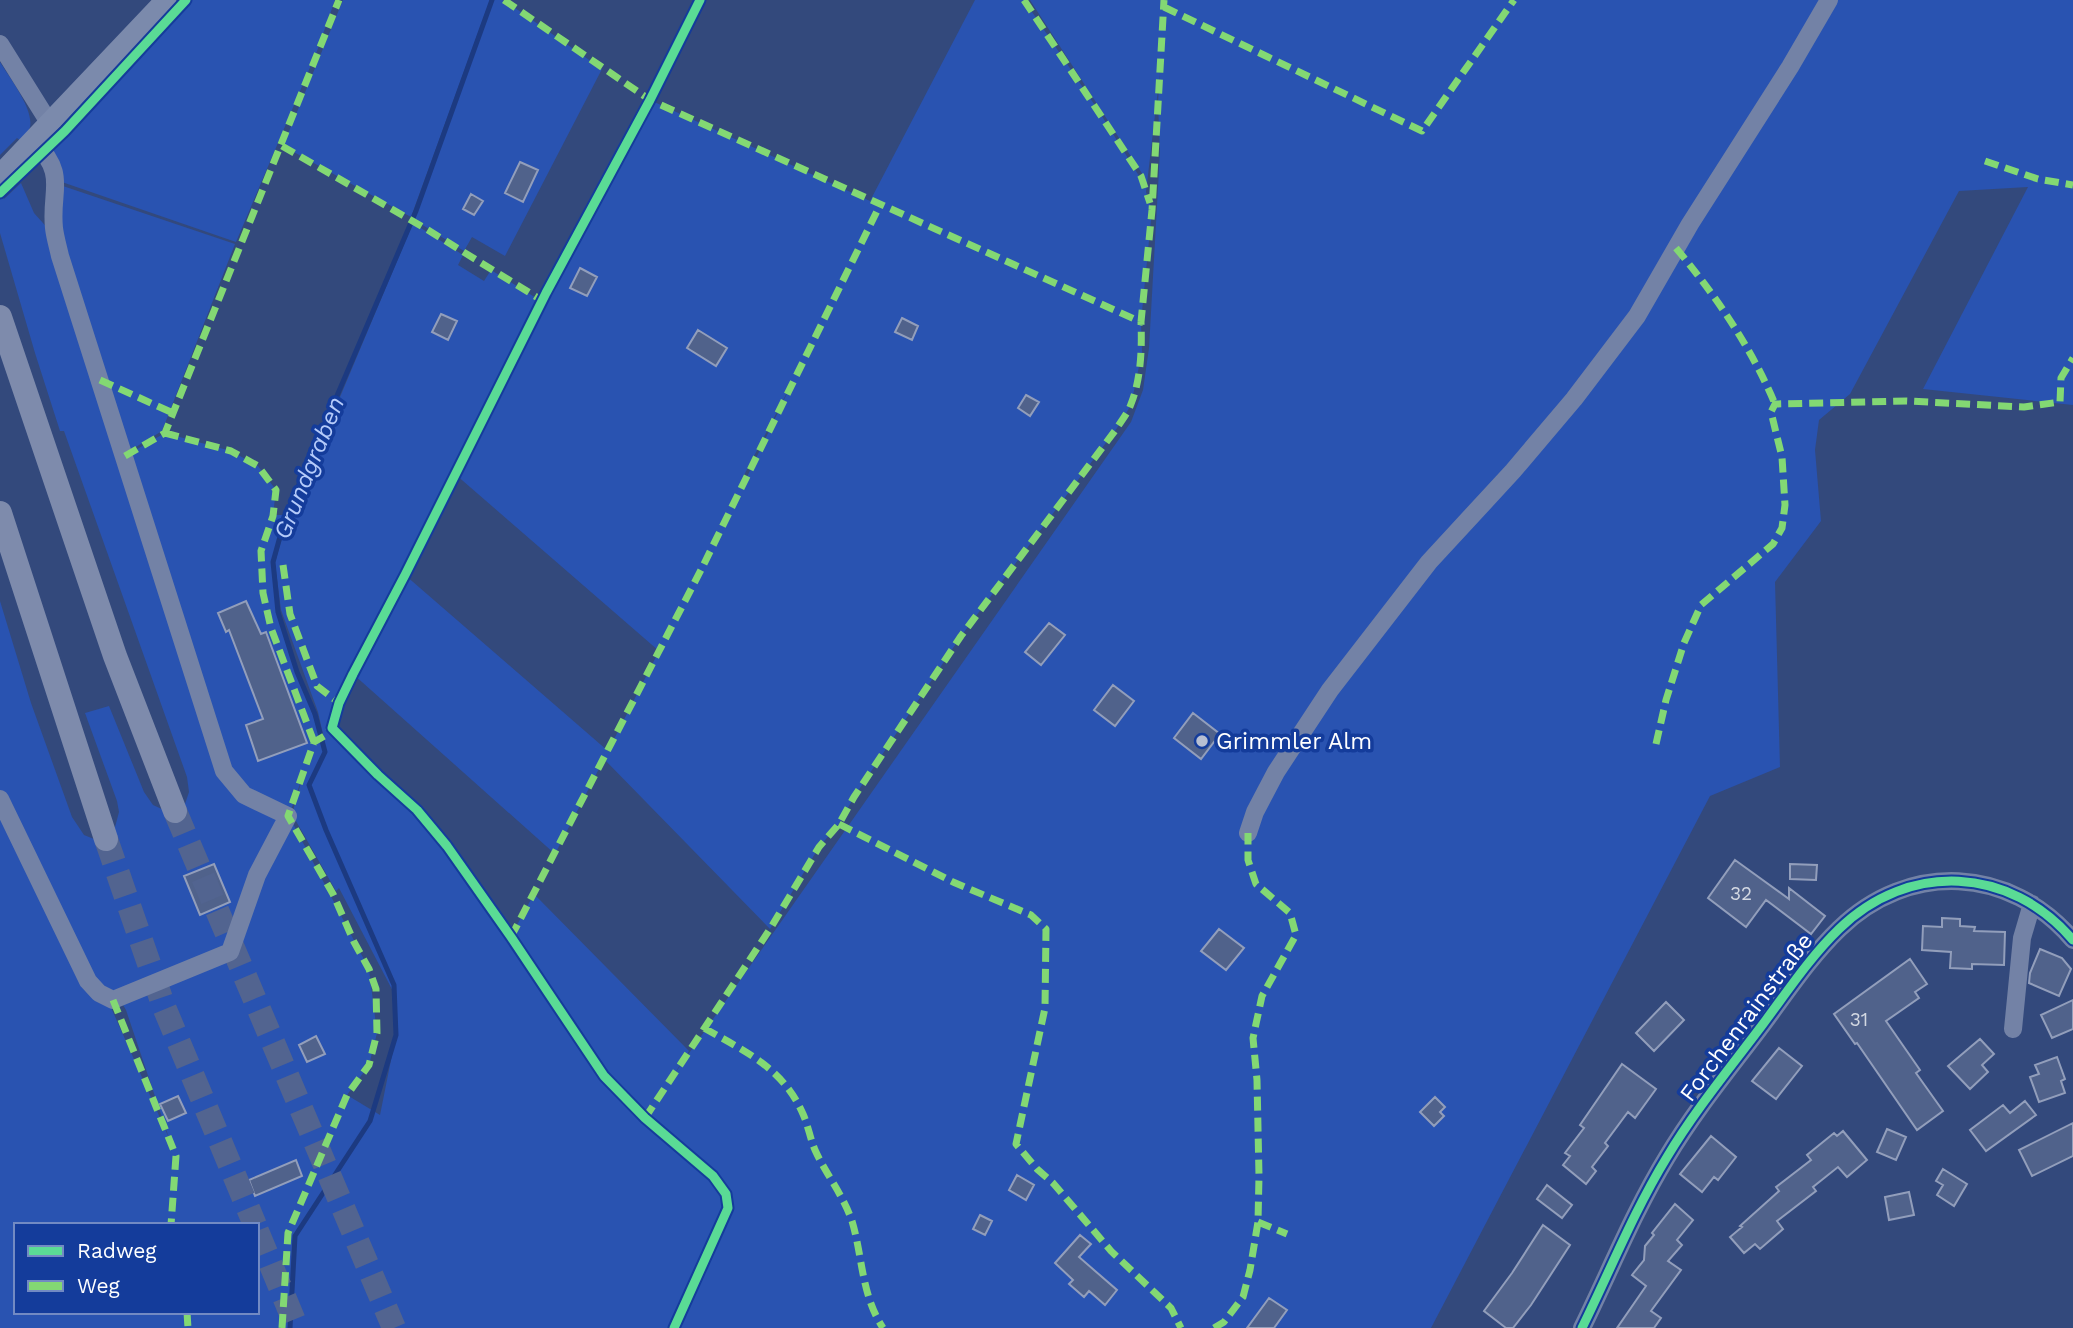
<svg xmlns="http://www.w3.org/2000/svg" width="2073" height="1328" viewBox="0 0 2073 1328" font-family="'Work Sans',sans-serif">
  <rect width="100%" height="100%" fill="#33497c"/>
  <path fill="#2953b1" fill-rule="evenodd" d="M191 0H335L317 51 236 242 59 181 50 150Z
    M343 0H490L411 217 283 146Z
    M493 0H502L508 3 602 69 505 256 472 237 464 251 413 219Z
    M975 0H1024L1100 113 1144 184 1143 175 1030 0H2073V405L1923 389 2028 187 1959 191 1850 394 1819 420 1815 450 1821 521 1775 582 1780 767 1710 796 1431 1328H677L679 1317 675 1328H0V601L31 703 72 817 84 835 94 839 114 831 119 812 117 801 85 713 109 706 144 792 153 805 166 811 185 804 189 792 187 777 64 431H60L35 353 0 233V186L4 199 21 183 34 213 51 232 125 456 165 433 231 451 258 466 276 490 273 515H286L273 562 276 613 285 634 320 736 323 734 318 712 281 610 275 563 288 516 314 459 413 223 463 255 458 265 484 281 491 270 541 301 404 574 336 702 332 728 417 810 511 936 534 894 689 1051 671 1079 1131 422 1143 390 1149 348 1160 152 1158 103 1160 72 1146 192 1152 210 1141 322 1142 352 1131 405 1117 428 961 636 854 797 839 824 819 847 770 929 604 759 555 854 353 674 405 575 608 751 659 651 455 474 552 283 650 100 870 201ZM793 381 746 479H745L743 477ZM305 769 292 814 336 891 339 888 396 997V1035L380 1115 347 1095 369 1065 377 1033 369 969 289 816ZM535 971 621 1092V1093L604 1076ZM119 998 126 1010 169 1138 109 1003ZM16 1225H257V1312H16Z
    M0 62C9 77 34 109 30 127 29 132 25 136 21 141L17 138 0 155Z
    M57 184 235 244 162 431 126 453 69 286Z"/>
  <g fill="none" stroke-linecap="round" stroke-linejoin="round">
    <path stroke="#1c3a81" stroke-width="5" d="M290 1328 295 1236 370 1121 396 1035 394 985 326 830 309 785 325 752 315 714 297 672 278 612 273 562 286 515 416 211 492 0"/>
  </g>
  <path fill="#50628b" stroke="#929ebb" stroke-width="2" d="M520 162 538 170 523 202 505 193Z
    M471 194 483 201 474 215 463 209Z
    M580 268 597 277 587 296 570 288Z
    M441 314 457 321 448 340 432 332Z
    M902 318 918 326 912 340 895 332Z
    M698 330 727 348 716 366 687 348Z
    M1026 395 1039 402 1030 416 1018 408Z
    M246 601 261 634 266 632 307 743 258 761 246 725 263 719 229 630 226 632 218 613Z
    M1049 623 1065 635 1041 665 1025 652Z
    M1113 685 1134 701 1115 726 1094 710Z
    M1193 713 1220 734 1201 759 1174 738Z
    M1735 860 1789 899V888L1825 916 1811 934 1766 900 1746 927 1708 898Z
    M214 864 230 902 200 915 184 876Z
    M1790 864 1817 865 1816 880 1790 879Z
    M1942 918 1960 919V926L1975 927 1974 931 2005 932 2004 965 1972 964V969L1950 968 1951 952 1922 950 1923 926 1942 927Z
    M1219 929 1244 948 1226 970 1201 951Z
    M2040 949 2062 958 2071 969 2059 996 2029 983 2030 973Z
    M1910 959 1927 984 1915 992 1919 998 1886 1021 1920 1070 1916 1073 1943 1111 1917 1130 1857 1043 1855 1044 1834 1014Z
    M2073 1000V1029L2052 1038 2041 1015Z
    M1666 1002 1684 1020 1654 1051 1636 1033Z
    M316 1036 325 1054 307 1062 299 1045Z
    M1980 1039 1994 1054 1982 1065 1988 1072 1970 1089 1948 1066Z
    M1779 1048 1802 1066 1776 1099 1752 1081Z
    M2057 1057 2065 1079 2061 1081 2065 1093 2039 1102 2030 1077 2039 1074 2035 1065Z
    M1622 1064 1656 1089 1635 1118 1628 1112 1605 1143 1608 1146 1592 1167 1596 1171 1586 1184 1563 1165 1570 1156 1565 1153 1584 1128 1580 1125Z
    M178 1096 186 1113 168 1121 160 1104Z
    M1435 1097 1445 1107 1440 1112 1444 1116 1434 1126 1420 1112Z
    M2025 1101 2036 1115 1986 1151 1970 1130 2003 1105 2010 1113Z
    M2073 1123V1156L2032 1176 2019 1150Z
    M1887 1129 1906 1137 1896 1160 1877 1152Z
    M1843 1131 1867 1160 1847 1177 1838 1167 1813 1187 1816 1191 1777 1221 1783 1229 1760 1249 1755 1244 1744 1253 1730 1237 1742 1227 1740 1226 1779 1191 1776 1187 1811 1160 1807 1155 1834 1133 1837 1136Z
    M1711 1136 1736 1157 1718 1180 1714 1177 1702 1192 1680 1174Z
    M296 1160 302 1176 255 1196 249 1180Z
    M1943 1169 1967 1184 1954 1206 1937 1195 1943 1185 1936 1181Z
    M1017 1175 1034 1185 1026 1200 1009 1190Z
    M1547 1185 1572 1205 1562 1218 1537 1199Z
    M1909 1192 1914 1215 1889 1220 1885 1197Z
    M1675 1204 1693 1220 1677 1240 1682 1245 1668 1261 1681 1270 1651 1311 1661 1318 1654 1328H1617L1646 1286 1632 1275 1644 1260 1645 1246 1654 1235 1652 1233Z
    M980 1215 992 1221 985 1235 973 1229Z
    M1543 1225 1570 1245 1531 1305 1513 1328H1506L1484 1311 1512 1273Z
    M1080 1235 1091 1244 1079 1257 1117 1290 1105 1305 1089 1291 1084 1297 1069 1284 1073 1280 1055 1263Z
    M1269 1298 1287 1310 1274 1328H1247Z"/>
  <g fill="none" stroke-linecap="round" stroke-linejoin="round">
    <path stroke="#526490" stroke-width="24" stroke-dasharray="24 12" stroke-linecap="butt" d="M175 811 394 1328
      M106 839 164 1007 255 1225
      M257 1231 297 1328"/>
    <path stroke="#7382a6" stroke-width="18" d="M0 44 50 124
      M0 799 88 981 99 993 113 1000 230 952 257 875 288 816 244 795 224 771 60 256C58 247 55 237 54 228 50 189 68 176 34 141
      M1248 833 1255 812 1276 772 1330 690 1429 562 1513 471 1574 399 1637 316 1690 224 1790 67 1829 0
      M2013 1029 2022 938 2032 904
      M1582 1328C1610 1271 1634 1211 1667 1157 1695 1110 1730 1068 1763 1024 1787 992 1810 957 1839 929 1909 861 2010 866 2073 940"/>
    <path stroke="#7b8aac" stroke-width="21" d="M0 175 166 0"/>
    <path stroke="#7e8bac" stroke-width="24" d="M0 317 115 656 175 811
      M0 513 106 839"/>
    <path stroke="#83d873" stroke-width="7" stroke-dasharray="14 7" stroke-linecap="butt" d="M504 0 650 100 1141 322 1152 210 1164 0
      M1024 0 1141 176 1150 203
      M1164 7 1422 131 1514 0
      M282 146 423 227 543 301
      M1985 161 2038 179 2073 185
      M1676 248C1716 296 1751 347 1775 404
      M100 380 173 413
      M165 433 231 451 258 466 276 490 273 516 261 551 263 593 271 628 314 742
      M125 456 165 433 339 0
      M283 565 290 614 317 686 339 703
      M1656 744 1666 700 1684 643 1701 605 1773 544 1782 528 1785 505 1782 457 1771 412 1775 404 1907 401 2024 407 2060 402 2061 378 2073 358
      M839 824 953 882 1031 915 1046 929 1045 1008 1016 1144 1037 1169 1053 1183 1111 1251 1171 1308 1181 1328
      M511 937 702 568 880 205
      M113 1000 176 1156 171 1225
      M704 1028C746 1052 783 1068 803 1114 808 1125 810 1138 815 1150 826 1174 843 1195 852 1221 863 1258 861 1294 883 1328
      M645 1118 770 929 819 847 839 824 854 797 961 636 1117 428C1121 421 1128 413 1131 404 1141 379 1142 349 1141 322
      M1258 1222 1287 1234
      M187 1312 188 1328
      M282 1328 288 1233 347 1095 369 1065 377 1033 376 989 369 969 354 942 333 894 288 816 314 742 326 735 334 722
      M1214 1328 1224 1322 1243 1297 1250 1270 1258 1222 1259 1176 1257 1080 1253 1038 1262 996 1296 935 1290 913 1256 884 1248 860V833"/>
    <g stroke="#143c9b" stroke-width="13">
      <path id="cycleway" d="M0 193 65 131 186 0
        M674 1328 728 1208 726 1194 713 1176 645 1118 604 1076 511 937 447 846 417 810 378 775 332 728 339 703 353 674 405 575 546 293 650 100 700 0
        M1582 1328C1610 1271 1634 1211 1667 1157 1695 1110 1730 1068 1763 1024 1787 992 1810 957 1839 929 1909 861 2010 866 2073 940"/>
    </g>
    <use href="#cycleway" stroke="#5adb95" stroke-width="9"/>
  </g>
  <circle fill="#b8bfd1" stroke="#143c9b" stroke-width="2.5" cx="1202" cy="741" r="7"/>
  <g text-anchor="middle" stroke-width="7" stroke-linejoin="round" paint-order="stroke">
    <g font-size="19" fill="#d3d8e2">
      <text x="1741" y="900">32</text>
      <text x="1859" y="1026">31</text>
    </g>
    <g font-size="23" fill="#fff" stroke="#143c9b" text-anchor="start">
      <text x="1216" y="749">Grimmler Alm</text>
    </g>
    <g font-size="23" fill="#fff" stroke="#143c9b">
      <text transform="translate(1746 1017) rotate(-53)" y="8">Forchenrainstraße</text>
    </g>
    <g font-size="24" font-style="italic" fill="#b5cbfa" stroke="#143c9b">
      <text transform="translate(309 468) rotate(-68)" y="8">Grundgraben</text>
    </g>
  </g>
  <rect x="14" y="1223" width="245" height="91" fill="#143c9b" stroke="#728ac3" stroke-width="2"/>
  <rect x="28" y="1246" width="35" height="10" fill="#5adb95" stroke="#728ac3" stroke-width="2"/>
  <text x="77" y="1258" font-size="21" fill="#ffffff">Radweg</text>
  <rect x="28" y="1281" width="35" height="10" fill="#83d873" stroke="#728ac3" stroke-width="2"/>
  <text x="77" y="1293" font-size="21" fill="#ffffff">Weg</text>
</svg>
